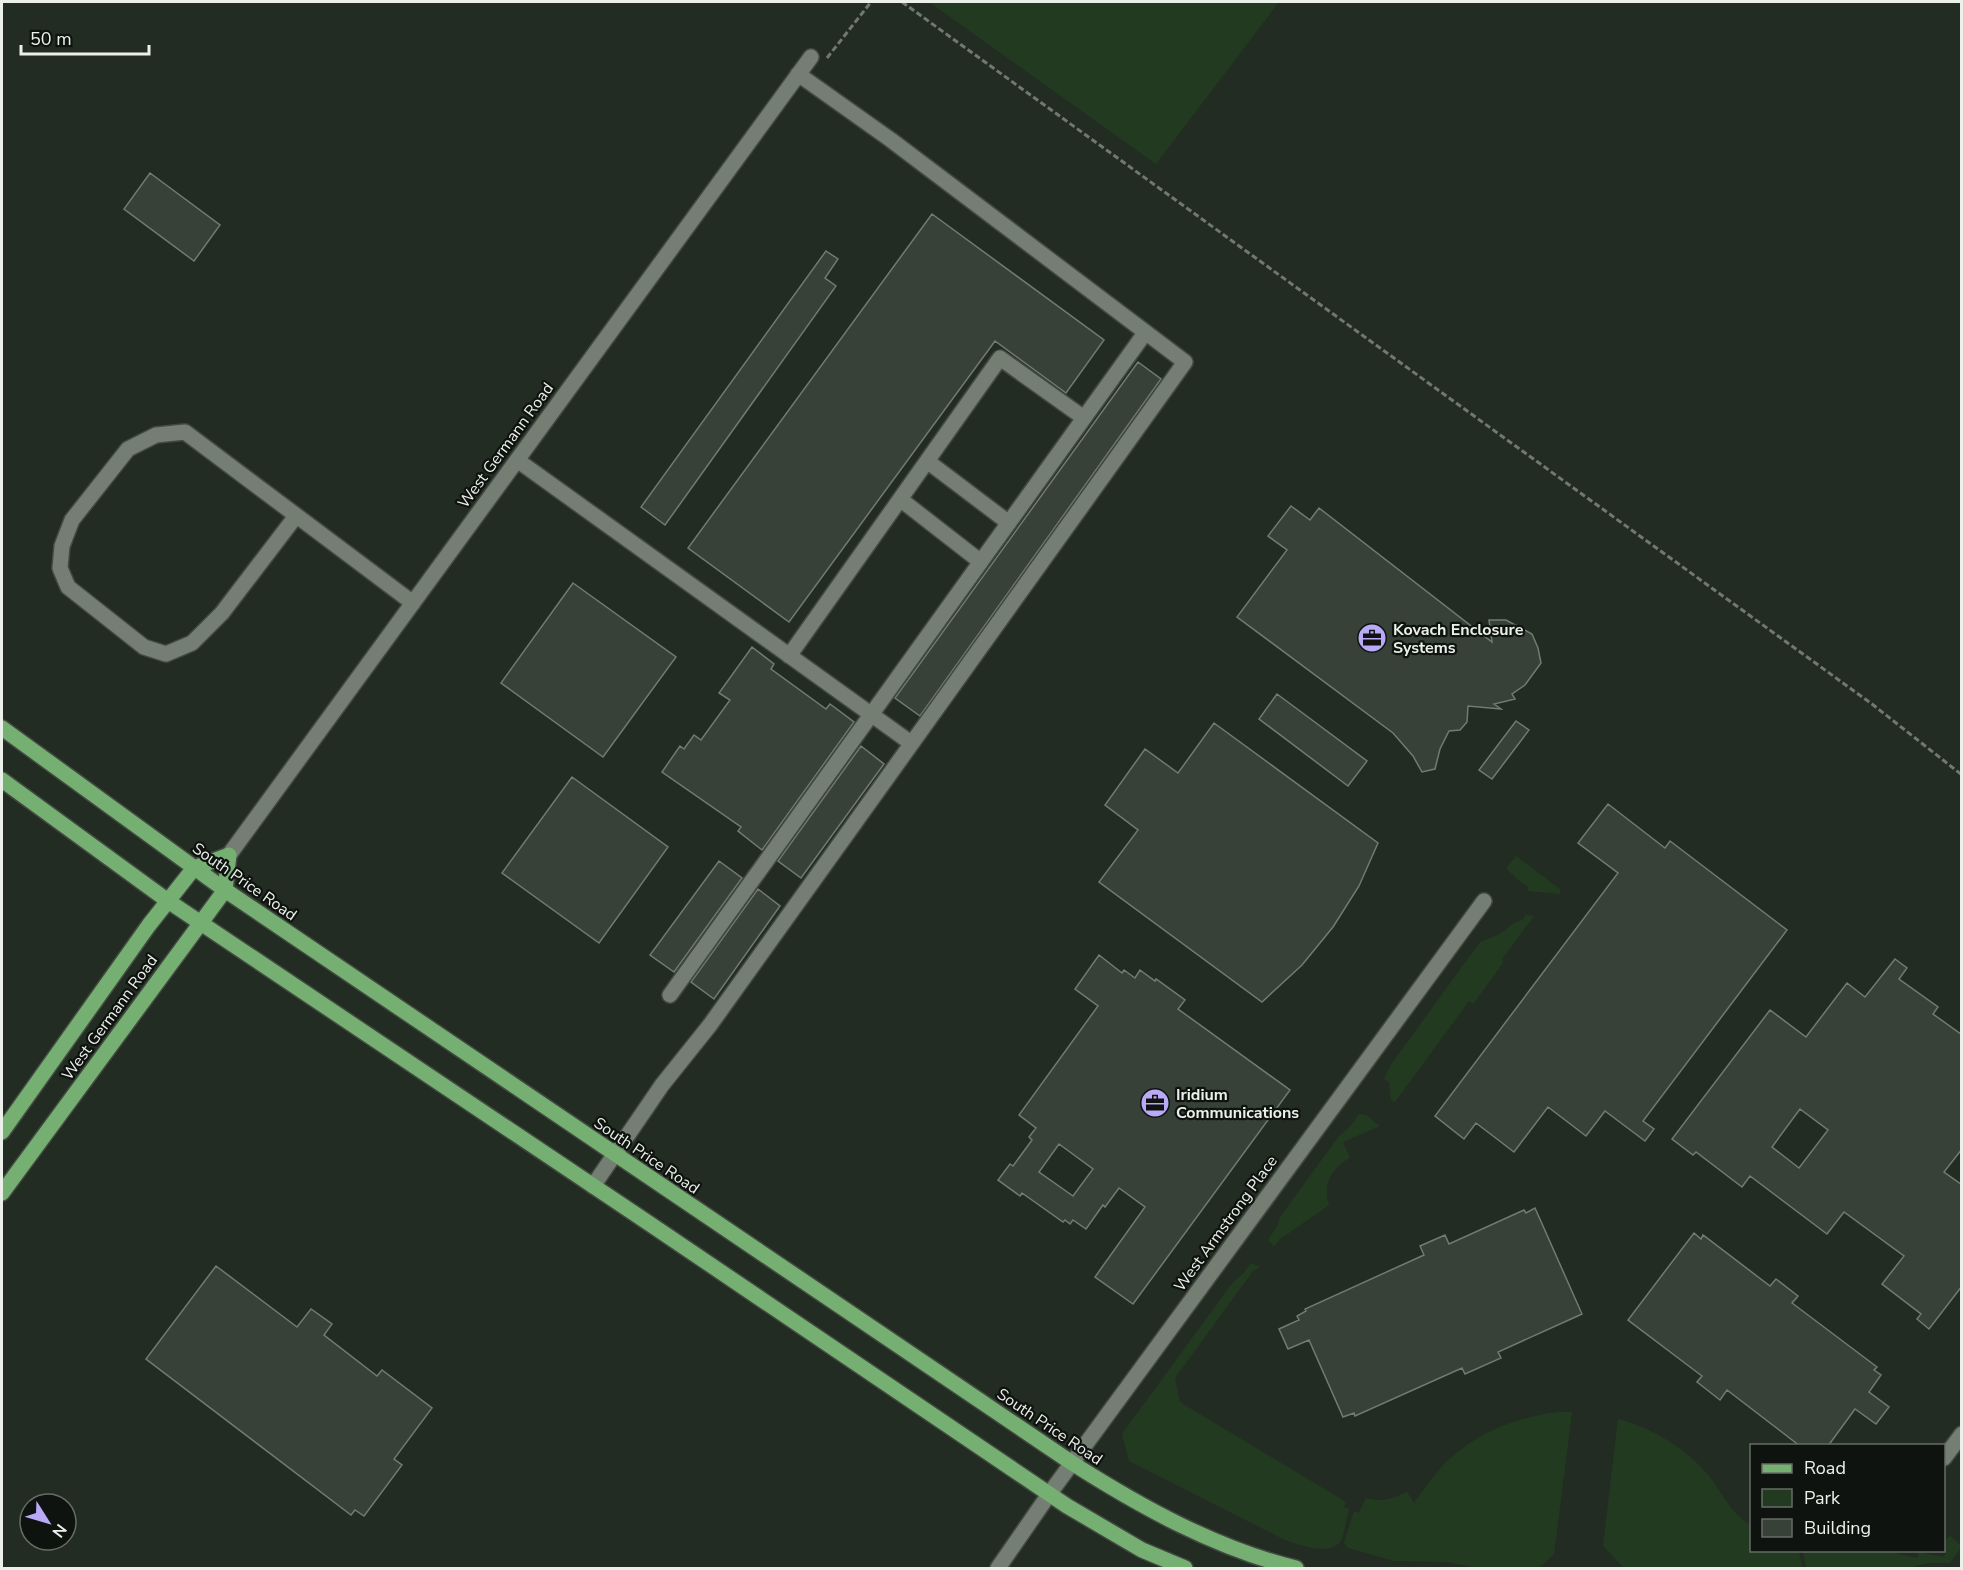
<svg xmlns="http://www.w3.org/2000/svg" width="1963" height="1570" viewBox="0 0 1963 1570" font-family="'Nunito Sans',sans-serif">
  <rect width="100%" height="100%" fill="#232c22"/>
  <path fill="#223b20" d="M929 2H1279L1156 164Z
    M1516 856 1560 889V894L1528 891V887L1517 879 1506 868Z
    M1525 915 1534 916 1502 959 1503 963 1473 1004 1469 1001 1395 1102 1391 1100 1389 1082 1384 1079 1392 1063 1480 942 1500 934 1514 923 1524 919Z
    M1359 1114 1366 1115 1380 1126 1343 1142 1350 1158C1331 1168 1322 1185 1329 1205L1279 1240 1274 1247 1268 1240 1278 1225 1280 1217 1339 1136 1350 1127Z
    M1251 1263 1260 1267 1253 1271 1175 1378 1180 1402 1346 1502 1344 1507 1349 1509C1347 1516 1344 1537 1340 1542 1328 1556 1300 1545 1285 1540L1129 1461 1122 1434 1233 1282 1243 1274Z
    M1558 1412H1572L1554 1554 1539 1568H1478L1447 1562 1394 1561 1348 1548 1344 1543 1354 1511 1359 1513 1366 1498C1381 1503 1394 1498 1407 1492L1414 1503C1422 1492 1430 1480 1439 1470 1470 1435 1513 1418 1558 1412Z
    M1618 1419C1652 1428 1687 1449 1709 1476 1724 1495 1729 1512 1751 1525L1752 1550 1799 1551 1802 1568 1623 1567 1603 1546Z
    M1950 1536 1962 1546 1950 1563H1928L1908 1568H1806L1803 1551H1886L1917 1558 1919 1552 1943 1557 1946 1553 1944 1541Z"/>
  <path fill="#374137" stroke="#717c70" stroke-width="1.5" fill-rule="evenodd" d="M150 173 220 225 194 261 124 209Z
    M932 214 1104 340 1066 393 995 341 789 622 688 548Z
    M826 251 838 259 825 278 836 286 665 525 641 507Z
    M1138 362 1161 379 920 716 895 698Z
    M1291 506 1310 520 1319 508 1492 642 1489 620H1506L1532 634 1538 648 1541 663 1525 685 1512 694 1515 699 1494 704 1501 709 1468 706 1467 722 1460 730 1449 731 1440 749 1435 769 1422 772 1413 756 1393 733 1237 617 1287 550 1268 536Z
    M573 583 676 657 603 757 501 683Z
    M752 647 774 664 771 669 826 709 830 704 854 722 762 850 738 831 741 827 662 772 680 746 684 749 694 735 701 740 730 700 719 693Z
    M1277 694 1367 761 1348 786 1259 719Z
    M1516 721 1529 730 1492 779 1479 770Z
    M1214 723 1378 843 1359 886 1333 927 1302 965 1262 1002 1099 882 1138 830 1105 805 1145 749 1178 773Z
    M861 746 884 764 801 878 778 861Z
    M572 777 668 847 599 943 502 873Z
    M1608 804 1665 848 1670 841 1787 930 1643 1121 1654 1129 1645 1141 1605 1111 1586 1136 1548 1107 1514 1152 1476 1123 1464 1139 1435 1116 1618 873 1578 843Z
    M719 861 742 878 674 972 650 955Z
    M758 889 780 906 714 999 691 982Z
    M1099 955 1122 973 1124 970 1135 978 1140 970 1155 981 1156 979 1185 1000 1178 1009 1290 1090 1133 1304 1095 1277 1145 1207 1119 1188 1105 1207 1103 1205 1086 1229 1073 1220 1070 1224 1065 1220 1063 1222 1022 1193 1020 1196 998 1180 1010 1164 1013 1166 1032 1140 1029 1137 1036 1128 1019 1115 1098 1006 1075 989ZM1059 1144 1093 1169 1073 1196 1039 1172Z
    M1895 959 1907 968 1899 979 1938 1007 1933 1014 1962 1035V1149L1944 1172 1962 1185V1286L1929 1329 1917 1319 1921 1314 1882 1284 1904 1256 1844 1212 1827 1234 1750 1176 1742 1187 1696 1152 1693 1155 1672 1139 1770 1010 1806 1037 1847 983 1865 997ZM1800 1109 1828 1130 1799 1168 1772 1147Z
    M1535 1208 1582 1314 1498 1352 1501 1358 1465 1374 1462 1368 1355 1416 1354 1413 1343 1417 1309 1340 1288 1349 1279 1329 1299 1320 1297 1316 1306 1311 1305 1309 1424 1255 1420 1246 1445 1235 1449 1244 1524 1210 1526 1213Z
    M1694 1233 1701 1239 1703 1235 1770 1286 1776 1279 1798 1296 1792 1303 1877 1367 1874 1370 1881 1375 1869 1392 1889 1407 1876 1424 1855 1409 1828 1446H1800L1727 1390 1720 1400 1697 1382 1702 1376 1628 1320Z
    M216 1266 297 1327 311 1309 332 1324 324 1335 377 1376 382 1370 432 1408 394 1459 402 1465 364 1516 355 1510 351 1515 146 1359Z"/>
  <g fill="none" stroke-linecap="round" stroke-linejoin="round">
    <g stroke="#424941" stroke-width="18">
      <path id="minor" d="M517 460 911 743
        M927 461 1009 523
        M900 499 981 562
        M296 516 222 613 192 643 166 654 144 647 68 587 60 568 62 546 72 520 128 449 156 435 185 432 413 603
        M789 656 1000 358 1084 418
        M229 855 811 57
        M670 995 1145 333
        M593 1186 662 1085 710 1025 1185 362 891 140 798 74
        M1944 1458 1962 1434
        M998 1568 1050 1493 1484 901"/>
    </g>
    <g stroke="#424941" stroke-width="18">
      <path id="major" d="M2 728 225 890 1072 1463C1141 1507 1217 1549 1296 1568
        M2 780 168 901 650 1224 1067 1506 1142 1550 1185 1568
        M2 1132 149 925 194 868 229 855 225 890 2 1193"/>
    </g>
    <path stroke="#70786f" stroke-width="3" stroke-dasharray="6 3" stroke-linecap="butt" d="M902 2 1872 704 1962 775
      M827 58 871 2"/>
    <use href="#minor" stroke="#747e73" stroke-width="15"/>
    <use href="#major" stroke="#75b072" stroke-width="15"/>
  </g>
  <defs>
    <g id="office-disc" transform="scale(1.5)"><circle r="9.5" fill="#b9aaf7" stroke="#0f130f"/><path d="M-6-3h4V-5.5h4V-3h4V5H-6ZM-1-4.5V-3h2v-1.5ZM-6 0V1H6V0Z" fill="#111"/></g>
  </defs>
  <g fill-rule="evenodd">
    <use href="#office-disc" x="1372" y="638"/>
    <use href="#office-disc" x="1155" y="1103"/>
  </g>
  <g text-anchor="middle" stroke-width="4.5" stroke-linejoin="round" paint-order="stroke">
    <g font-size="16" fill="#ebf1ea" stroke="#0f130f">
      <text transform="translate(505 445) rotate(-54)" y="6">West Germann Road</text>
      <text transform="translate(245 881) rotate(35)" y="6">South Price Road</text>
      <text transform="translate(109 1017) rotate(-54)" y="6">West Germann Road</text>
      <text transform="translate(647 1155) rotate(34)" y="6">South Price Road</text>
      <text transform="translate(1225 1223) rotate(-54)" y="6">West Armstrong Place</text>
      <text transform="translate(1050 1426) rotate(34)" y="6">South Price Road</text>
    </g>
    <g font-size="16" font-weight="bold" fill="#ebf1ea" stroke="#0f130f" text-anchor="start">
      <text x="1393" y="635">Kovach Enclosure<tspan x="1393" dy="18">Systems</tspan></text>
      <text x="1176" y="1100">Iridium<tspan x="1176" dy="18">Communications</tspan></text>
    </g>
  </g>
  <rect width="1963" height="1570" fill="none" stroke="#ebf1ea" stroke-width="6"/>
  <rect x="1750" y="1444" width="195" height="108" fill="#0f130f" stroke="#676c67" stroke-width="1.5"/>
  <rect x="1762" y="1464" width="30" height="9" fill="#75b072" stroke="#676c67" stroke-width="1.5"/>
  <text x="1804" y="1474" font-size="18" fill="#ebf1ea">Road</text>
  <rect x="1762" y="1489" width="30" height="18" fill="#223b20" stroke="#676c67" stroke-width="1.5"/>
  <text x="1804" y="1504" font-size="18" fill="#ebf1ea">Park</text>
  <rect x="1762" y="1519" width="30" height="18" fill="#374137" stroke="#676c67" stroke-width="1.5"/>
  <text x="1804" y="1534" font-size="18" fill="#ebf1ea">Building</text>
  <g transform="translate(48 1522) rotate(127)"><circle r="28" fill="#0f130f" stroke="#676c67" stroke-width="1.5"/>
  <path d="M0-4.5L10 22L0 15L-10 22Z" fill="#b9aaf7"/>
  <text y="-9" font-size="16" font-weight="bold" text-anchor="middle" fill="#ebf1ea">N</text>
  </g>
  <path d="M21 45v9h128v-9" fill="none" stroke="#ebf1ea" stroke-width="3"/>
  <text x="30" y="45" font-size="18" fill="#ebf1ea" stroke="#0f130f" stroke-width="4.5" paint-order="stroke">50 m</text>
</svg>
